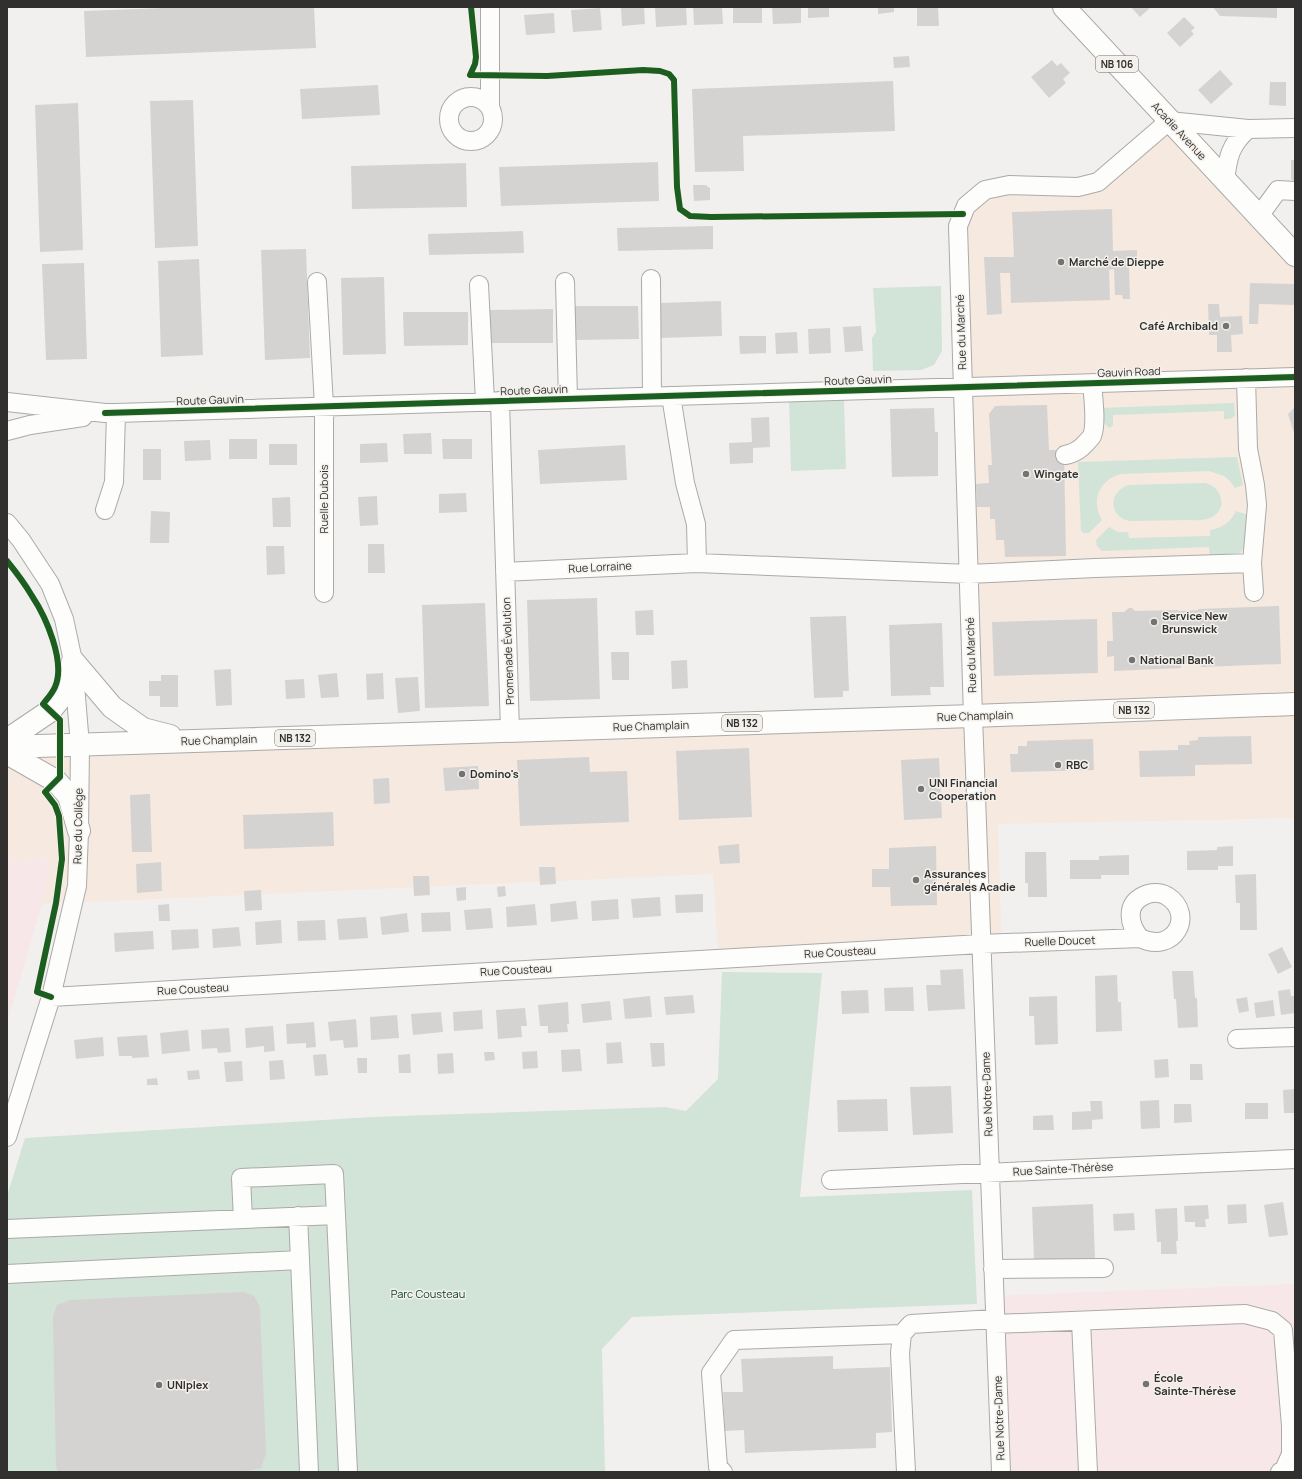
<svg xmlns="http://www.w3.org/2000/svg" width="1302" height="1479" viewBox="0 0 1302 1479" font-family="Manrope,sans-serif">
  <rect width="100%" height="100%" fill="#f2f0ee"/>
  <path fill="#f5e9e0" d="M1169 121 1295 255V818L998 824 1002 954 719 965 713 874 42 904 50 859 7 862V747L973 716 959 236 985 190 1078 187Z"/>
  <path fill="#f7e7e8" d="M50 859 42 904 7 1023V862Z
    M1295 1284V1472H1001L994 1296Z"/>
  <path fill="#d2e3d8" d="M941 286 942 351 934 365 921 370 873 371 872 338 876 332 873 288Z
    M844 400 846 469 791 471 789 402Z
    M1234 403 1235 415C1233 419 1229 419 1224 419V411L1113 415V425L1110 428C1102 424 1102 416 1102 408Z
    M1237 457 1243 485 1235 488 1230 481 1224 476 1209 471 1121 474C1100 479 1090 501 1102 520L1089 533H1084L1081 531 1078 462Z
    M1205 483C1222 486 1229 510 1210 518 1203 521 1193 520 1186 520 1167 520 1149 521 1130 521 1108 517 1108 491 1129 485Z
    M1236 511 1248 515C1247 528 1248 545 1239 555L1210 558 1209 547 1102 551 1097 546 1096 540 1109 527 1118 532H1128L1129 538 1210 536V530C1222 528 1230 523 1236 511Z
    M722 972 822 973 800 1197 972 1190 977 1304 632 1317 602 1349 605 1472H7V1196L25 1138 372 1117 665 1107 686 1111 718 1079Z"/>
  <path fill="#d4d3d1" d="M190 7H314L316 48 86 57 84 11Z
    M644 7 645 24 622 26 621 8Z
    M655 7H686L687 25 656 27Z
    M693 7H722L723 24 694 25Z
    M733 7H762V23H733Z
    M772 7H801V23L773 24Z
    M808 7H829V17L808 18Z
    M878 7H894V12L878 14Z
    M917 7H938L939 26H917Z
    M1131 7H1151L1140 17Z
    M1213 7H1277V18L1220 16Z
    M600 8 602 30 573 32 571 10Z
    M554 13 555 33 526 35 524 15Z
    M1184 17 1195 28 1191 31 1194 34 1180 47 1167 33Z
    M909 56 910 67 894 68 893 57Z
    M1052 60 1057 66 1061 63 1070 73 1063 79 1066 83 1049 98 1031 77Z
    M1220 70 1233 84 1211 104 1198 90Z
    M893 81 895 131 743 136 744 171 695 172 692 89Z
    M1270 82H1286V106L1269 105Z
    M378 85 380 115 302 119 300 89Z
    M193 100 198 246 155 248 150 101Z
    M78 103 83 250 40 252 35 105Z
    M1291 160H1295V182L1291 179Z
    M658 162 659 201 501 206 499 167Z
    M466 163 467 207 352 209 351 166Z
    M693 185H706L708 187 710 188V200L694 201Z
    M1112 209 1113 251 1137 250V267H1129L1130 299H1123L1122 295H1115L1114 269 1109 270 1110 300 1011 303 1010 273H1000L1002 314 987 315 984 257H1014L1012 212Z
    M713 226V249L618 251 617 228Z
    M523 231 524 253 429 255 428 234Z
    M306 249 310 358 265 360 261 250Z
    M199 259 203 355 161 357 158 261Z
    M84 263 87 359 46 360 42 264Z
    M384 277 386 354 343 355 341 278Z
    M1250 283 1295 284 1294 305 1259 304 1258 324H1249Z
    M721 301 722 336 660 338 659 303Z
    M1208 304H1219L1220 317 1242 316 1243 334 1231 335 1232 352H1217V335H1209Z
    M573 306H638L639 339 574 340Z
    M553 309V343H489L488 310Z
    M403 312H468V345L404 346Z
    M861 326 863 351 845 352 843 327Z
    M830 328 831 353 809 354 808 329Z
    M797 332 798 353 776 354 775 333Z
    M739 336H766V353L740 354Z
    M1047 405 1049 450H1064L1066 556 1005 557 1004 540H996L995 519H990V507H977L976 484 989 483 988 465H992L989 414 995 406Z
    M1295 407V436L1288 414Z
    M934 408 935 432H938V476L892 477 890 409Z
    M769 417 770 447 753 448V463L730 464 729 443 752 442 751 418Z
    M431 433 432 454H404L403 434Z
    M229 439H257V459H229Z
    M442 439H472V459H443Z
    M210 440 211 460 185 461 184 441Z
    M387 443 388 462 360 463V444Z
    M269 444H297V465H269Z
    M625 445 627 480 540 484 538 450Z
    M143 449H161V480H143Z
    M466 493 467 512 439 513V494Z
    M377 496 378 525 360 526 358 497Z
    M290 497 291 527H273L272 498Z
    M151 511 170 512 169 543H150Z
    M368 544H384L385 573H368Z
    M266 546H284L285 574 267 575Z
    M597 598 600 699 530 701 527 600Z
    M485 603 489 706 425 708 422 605Z
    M1279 606 1281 664 1201 667 1200 660 1181 665V668L1114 671V656L1107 657V641H1113L1112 612H1124L1129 608H1132L1135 611 1178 610 1179 611 1198 610V609Z
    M653 610 654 635H636L635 611Z
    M846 616 849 691H843V697L814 698 810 617Z
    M1097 619 1098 673 994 676 992 622Z
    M942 623 944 687H930L931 695 891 696 889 625Z
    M611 652H629V680H612Z
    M687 660 688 688 672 689 671 661Z
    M231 669 232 705 216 706 214 670Z
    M337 673 339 697 321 698 318 675Z
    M383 673 384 699 367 700 366 674Z
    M161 675H178V707H160V696H149V681H161Z
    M418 677 420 711 398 713 395 678Z
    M304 679 305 698 286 699 285 680Z
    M1251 736 1252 764 1195 765V776L1140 777 1139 751 1178 750V745H1190L1189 741 1198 740V737Z
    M1093 739 1094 770 1011 772 1010 754H1018V746H1027V741Z
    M749 748 752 817 679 820 676 751Z
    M589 757 590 772 627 771 629 822 520 826 517 760Z
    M939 758 942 818 904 820 901 760Z
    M478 766 479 789 445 791 443 768Z
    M389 778 390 803 374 804 373 779Z
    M150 794 152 852H132L130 795Z
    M333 812 334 846 244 849 243 815Z
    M739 844 740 863 720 864 718 846Z
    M936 846 937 905 891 906 890 887H872V869H889V848Z
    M1233 846V866H1218V870H1187V851L1217 850V847Z
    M1025 852H1046L1047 897H1028V883H1025Z
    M1129 855V875H1101V879H1070V860H1099V856Z
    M161 862 162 891 137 893 136 864Z
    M539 867H555L556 884 540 885Z
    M1256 874 1257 930H1240V903H1236L1235 875Z
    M413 876H429L430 895 414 896Z
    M505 886 506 896 498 897 497 887Z
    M466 887V900L457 901 456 888Z
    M261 890 262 910 245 911 244 891Z
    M703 894V912L676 913 675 895Z
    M660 897 661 916 633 918 631 899Z
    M618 899 619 919 592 921 591 901Z
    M576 901 578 919 551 922 550 904Z
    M169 904 170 921H159L158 905Z
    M535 904 537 925 507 927 506 907Z
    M491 908 493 928 466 930 464 910Z
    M450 912 451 931 422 932 421 913Z
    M407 913 409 932 382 935 380 917Z
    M366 917 368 938 339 940 337 919Z
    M281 920 282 943 256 945 255 922Z
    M325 920 326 940 298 941 297 921Z
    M239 927 241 946 213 948 212 929Z
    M198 929 199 948 172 950 171 930Z
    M153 931 154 949 115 952 114 933Z
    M1282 947 1292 967 1278 974 1268 954Z
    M963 969 965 1009 928 1011 926 985H941L940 970Z
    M1172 971H1193L1195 998H1197L1198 1027 1178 1028 1176 999H1174Z
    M1117 975 1118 1002H1121L1122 1031 1096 1032 1095 976Z
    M913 987 914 1011H885L884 988Z
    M1290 989 1291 996H1295V1013L1281 1015 1278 991Z
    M868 990 869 1013 842 1014 841 991Z
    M693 995 695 1013 666 1015 664 997Z
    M650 996 652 1017 625 1019 623 999Z
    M1057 996 1058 1044 1035 1045 1034 1016H1029V997Z
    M1247 997 1249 1011 1239 1013 1236 999Z
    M1273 1000 1275 1016 1256 1018 1254 1003Z
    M610 1001 612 1020 583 1023 581 1004Z
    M568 1002 569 1024H567L568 1032 548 1033V1026H540L538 1005Z
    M525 1008 527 1026H521L522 1037 498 1039 496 1010Z
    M482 1010 483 1029 454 1031 453 1012Z
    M441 1012 443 1032 413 1035 411 1014Z
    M397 1015 399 1038 371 1040 370 1017Z
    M356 1019 358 1047 344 1048 343 1040 330 1041 328 1022Z
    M314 1022 316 1047 306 1048V1043L287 1044 286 1024Z
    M273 1026 275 1051 264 1052V1046L246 1048 245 1028Z
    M229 1028 231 1052 218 1053 217 1048 202 1049 201 1030Z
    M188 1030 190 1051 162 1054 160 1033Z
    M147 1035 149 1057 132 1058V1056H119L117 1037Z
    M103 1037 104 1056 76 1059 74 1040Z
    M621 1042 623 1063 607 1064 606 1043Z
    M650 1043H664L665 1066 652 1067Z
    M580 1049 582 1071 562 1072 561 1050Z
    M537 1051 538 1068 523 1069 522 1052Z
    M484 1052H494L495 1060 485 1061Z
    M453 1053 454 1073 438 1074 437 1054Z
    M326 1054 328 1075 315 1076 313 1055Z
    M410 1054 411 1073H399L398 1055Z
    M357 1058H367V1073H358Z
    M1168 1059 1169 1077 1155 1078 1154 1060Z
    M283 1060 285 1079 270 1080 269 1061Z
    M242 1061 243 1081 226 1082 224 1062Z
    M1190 1064H1202L1203 1080H1190Z
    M199 1070 200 1079 188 1080 187 1071Z
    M157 1078 158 1085H147V1079Z
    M951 1086 953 1133 913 1135 910 1087Z
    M1295 1089V1113H1284L1283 1090Z
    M887 1099 888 1131 838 1132 837 1100Z
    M1159 1100 1160 1128 1141 1129 1140 1101Z
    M1090 1101H1102L1103 1119 1092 1120V1129L1072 1130V1112L1091 1111Z
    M1245 1103H1268V1119H1245Z
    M1174 1104H1191L1192 1122 1174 1123Z
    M1053 1115 1054 1130H1033V1116Z
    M1283 1202 1288 1235 1269 1237 1264 1205Z
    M1093 1204 1095 1259 1034 1261 1032 1207Z
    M1246 1204 1247 1223 1228 1224 1227 1205Z
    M1208 1205 1209 1219H1205L1206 1227H1195V1222H1185L1184 1206Z
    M1177 1208 1178 1241H1176L1177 1254H1161V1242H1157L1155 1209Z
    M1134 1213 1135 1230 1114 1231 1113 1214Z
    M244 1292 254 1296 260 1307 266 1453 261 1468 243 1472H58L56 1466 53 1316 57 1305 70 1300Z
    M833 1356V1369L890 1367 892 1432 876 1433V1448L745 1453 744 1430 725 1431 723 1392H743L741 1359Z"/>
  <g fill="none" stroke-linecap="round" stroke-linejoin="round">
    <g stroke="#abaaa8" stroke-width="20">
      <path id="minor" d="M490 7V108
        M449 119a22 22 0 1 1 44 0a22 22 0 1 1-44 0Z
        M1225 180C1228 157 1230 145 1248 129
        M1259 216 1278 190 1295 191
        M651 279 652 396
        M317 282 324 406V593
        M565 282 568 399
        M479 285 485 401
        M1246 378 1248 449 1255 485 1257 505 1252 563 1254 592
        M500 401 510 731
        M7 402 105 413H116L1295 377
        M7 431 30 425 83 417
        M1065 455C1072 454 1076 452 1082 447 1085 444 1089 440 1092 436 1097 423 1093 397 1092 383
        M105 510 114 482 116 413
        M7 523 21 540 50 584 64 619 73 661 80 745 79 831 77 886 51 997 7 1137
        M697 563 969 574 1095 568 1252 563
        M505 572 697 563 696 524 685 483 671 396
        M51 997 981 944 1140 938C1174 955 1196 914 1167 896 1160 892 1151 892 1143 896 1125 905 1129 925 1140 938
        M1237 1039 1295 1037
        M831 1180 1295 1159
        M298 1216 300 1260
        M243 1219 241 1178 334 1174 336 1215
        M7 1229 336 1215 348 1472
        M993 1269 1104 1268
        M7 1274 300 1260 309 1472
        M1081 1321 1088 1472
        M995 1324 1245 1314 1272 1321 1283 1330 1291 1426V1454L1284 1470 1280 1472
        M723 1472 718 1467 711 1373 734 1340 902 1334
        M906 1472 900 1353 902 1334 911 1324 995 1319
        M1001 1472 973 716 958 226 966 206 985 190 1009 185 1078 187 1098 182 1169 121 1248 129 1295 128"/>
    </g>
    <g stroke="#abaaa8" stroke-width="24">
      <path id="major" d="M1064 7 1295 255
        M73 661 112 707 143 729 170 736
        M7 740 50 711 66 691 73 661
        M7 747 973 716 1295 704
        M7 753 56 781 69 796 79 831"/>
    </g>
    <use href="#minor" stroke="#fdfdfc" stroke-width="18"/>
    <use href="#major" stroke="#fdfdfc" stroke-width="22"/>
    <g stroke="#f4f1ec" stroke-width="8">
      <path id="cycleway" d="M471 7 476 57 475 64 470 75 547 76 643 70 660 71 669 74 674 80 677 187 680 209 690 216 711 217 963 214
        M105 413 1295 377
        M7 561C16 572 25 584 32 596 46 617 66 662 55 687 52 694 47 699 43 704L60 720V777L45 792 55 805 59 816 62 859 56 903 37 992 51 997"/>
    </g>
    <use href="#cycleway" stroke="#1b5e20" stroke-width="6"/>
  </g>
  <g fill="#757371" stroke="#f4f1ec" stroke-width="1.5">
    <circle cx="1061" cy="262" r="4"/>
    <circle cx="1226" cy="326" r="4"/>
    <circle cx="1026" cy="474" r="4"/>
    <circle cx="1154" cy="622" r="4"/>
    <circle cx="1132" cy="660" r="4"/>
    <circle cx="1058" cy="765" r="4"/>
    <circle cx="462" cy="774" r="4"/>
    <circle cx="921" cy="789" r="4"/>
    <circle cx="916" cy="880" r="4"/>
    <circle cx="1146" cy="1384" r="4"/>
    <circle cx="159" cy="1385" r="4"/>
  </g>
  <g text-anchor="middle" stroke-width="3" stroke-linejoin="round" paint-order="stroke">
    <g fill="#f4f1ec" stroke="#6c6a67" stroke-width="1">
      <rect x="1096" y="56" width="42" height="16" rx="3"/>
      <rect x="1114" y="702" width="40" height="16" rx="3"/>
      <rect x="722" y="715" width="40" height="16" rx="3"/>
      <rect x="275" y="730" width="40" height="16" rx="3"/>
    </g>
    <g font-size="10" font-weight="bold" fill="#31302e">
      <text x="1117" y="68">NB 106</text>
      <text x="1134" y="714">NB 132</text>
      <text x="742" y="727">NB 132</text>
      <text x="295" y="742">NB 132</text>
    </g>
    <g font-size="11" fill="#31302e" stroke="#f4f1ec">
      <text transform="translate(1179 131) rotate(47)" y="4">Acadie Avenue</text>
      <text transform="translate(961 332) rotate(-92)" y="4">Rue du Marché</text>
      <text transform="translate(1129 372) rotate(-2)" y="4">Gauvin Road</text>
      <text transform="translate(858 380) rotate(-2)" y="4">Route Gauvin</text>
      <text transform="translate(534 390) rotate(-2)" y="4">Route Gauvin</text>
      <text transform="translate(210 400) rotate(-2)" y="4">Route Gauvin</text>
      <text transform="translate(324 499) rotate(-90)" y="4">Ruelle Dubois</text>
      <text transform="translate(600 567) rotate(-3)" y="4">Rue Lorraine</text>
      <text transform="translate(508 651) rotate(-92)" y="4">Promenade Évolution</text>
      <text transform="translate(971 655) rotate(-92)" y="4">Rue du Marché</text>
      <text transform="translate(975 716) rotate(-2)" y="4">Rue Champlain</text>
      <text transform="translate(651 726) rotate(-2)" y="4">Rue Champlain</text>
      <text transform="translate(219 740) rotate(-2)" y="4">Rue Champlain</text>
      <text transform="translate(78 826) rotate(-89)" y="4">Rue du Collège</text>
      <text transform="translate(1060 941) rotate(-2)" y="4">Ruelle Doucet</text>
      <text transform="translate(840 952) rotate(-3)" y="4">Rue Cousteau</text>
      <text transform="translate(516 970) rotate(-3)" y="4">Rue Cousteau</text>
      <text transform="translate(193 989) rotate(-3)" y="4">Rue Cousteau</text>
      <text transform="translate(987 1094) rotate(-92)" y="4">Rue Notre-Dame</text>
      <text transform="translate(1063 1169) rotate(-3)" y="4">Rue Sainte-Thérèse</text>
      <text transform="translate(999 1418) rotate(-92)" y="4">Rue Notre-Dame</text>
    </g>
    <g font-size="11" font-weight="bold" fill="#31302e" stroke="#f4f1ec" text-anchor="start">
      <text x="1069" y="266">Marché de Dieppe</text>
      <text x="1218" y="330" text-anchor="end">Café Archibald</text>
      <text x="1034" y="478">Wingate</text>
      <text x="1162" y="620">Service New<tspan x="1162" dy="13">Brunswick</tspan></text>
      <text x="1140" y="664">National Bank</text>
      <text x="1066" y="769">RBC</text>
      <text x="470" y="778">Domino's</text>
      <text x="929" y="787">UNI Financial<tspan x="929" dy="13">Cooperation</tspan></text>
      <text x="924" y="878">Assurances<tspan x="924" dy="13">générales Acadie</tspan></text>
      <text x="1154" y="1382">École<tspan x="1154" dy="13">Sainte-Thérèse</tspan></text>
      <text x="167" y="1389">UNIplex</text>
    </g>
    <g font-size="11" fill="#033f29" stroke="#f4f1ec">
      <text x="428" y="1298">Parc Cousteau</text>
    </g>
  </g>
  <rect width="1302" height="1479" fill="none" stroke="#31302e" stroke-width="16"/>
</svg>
